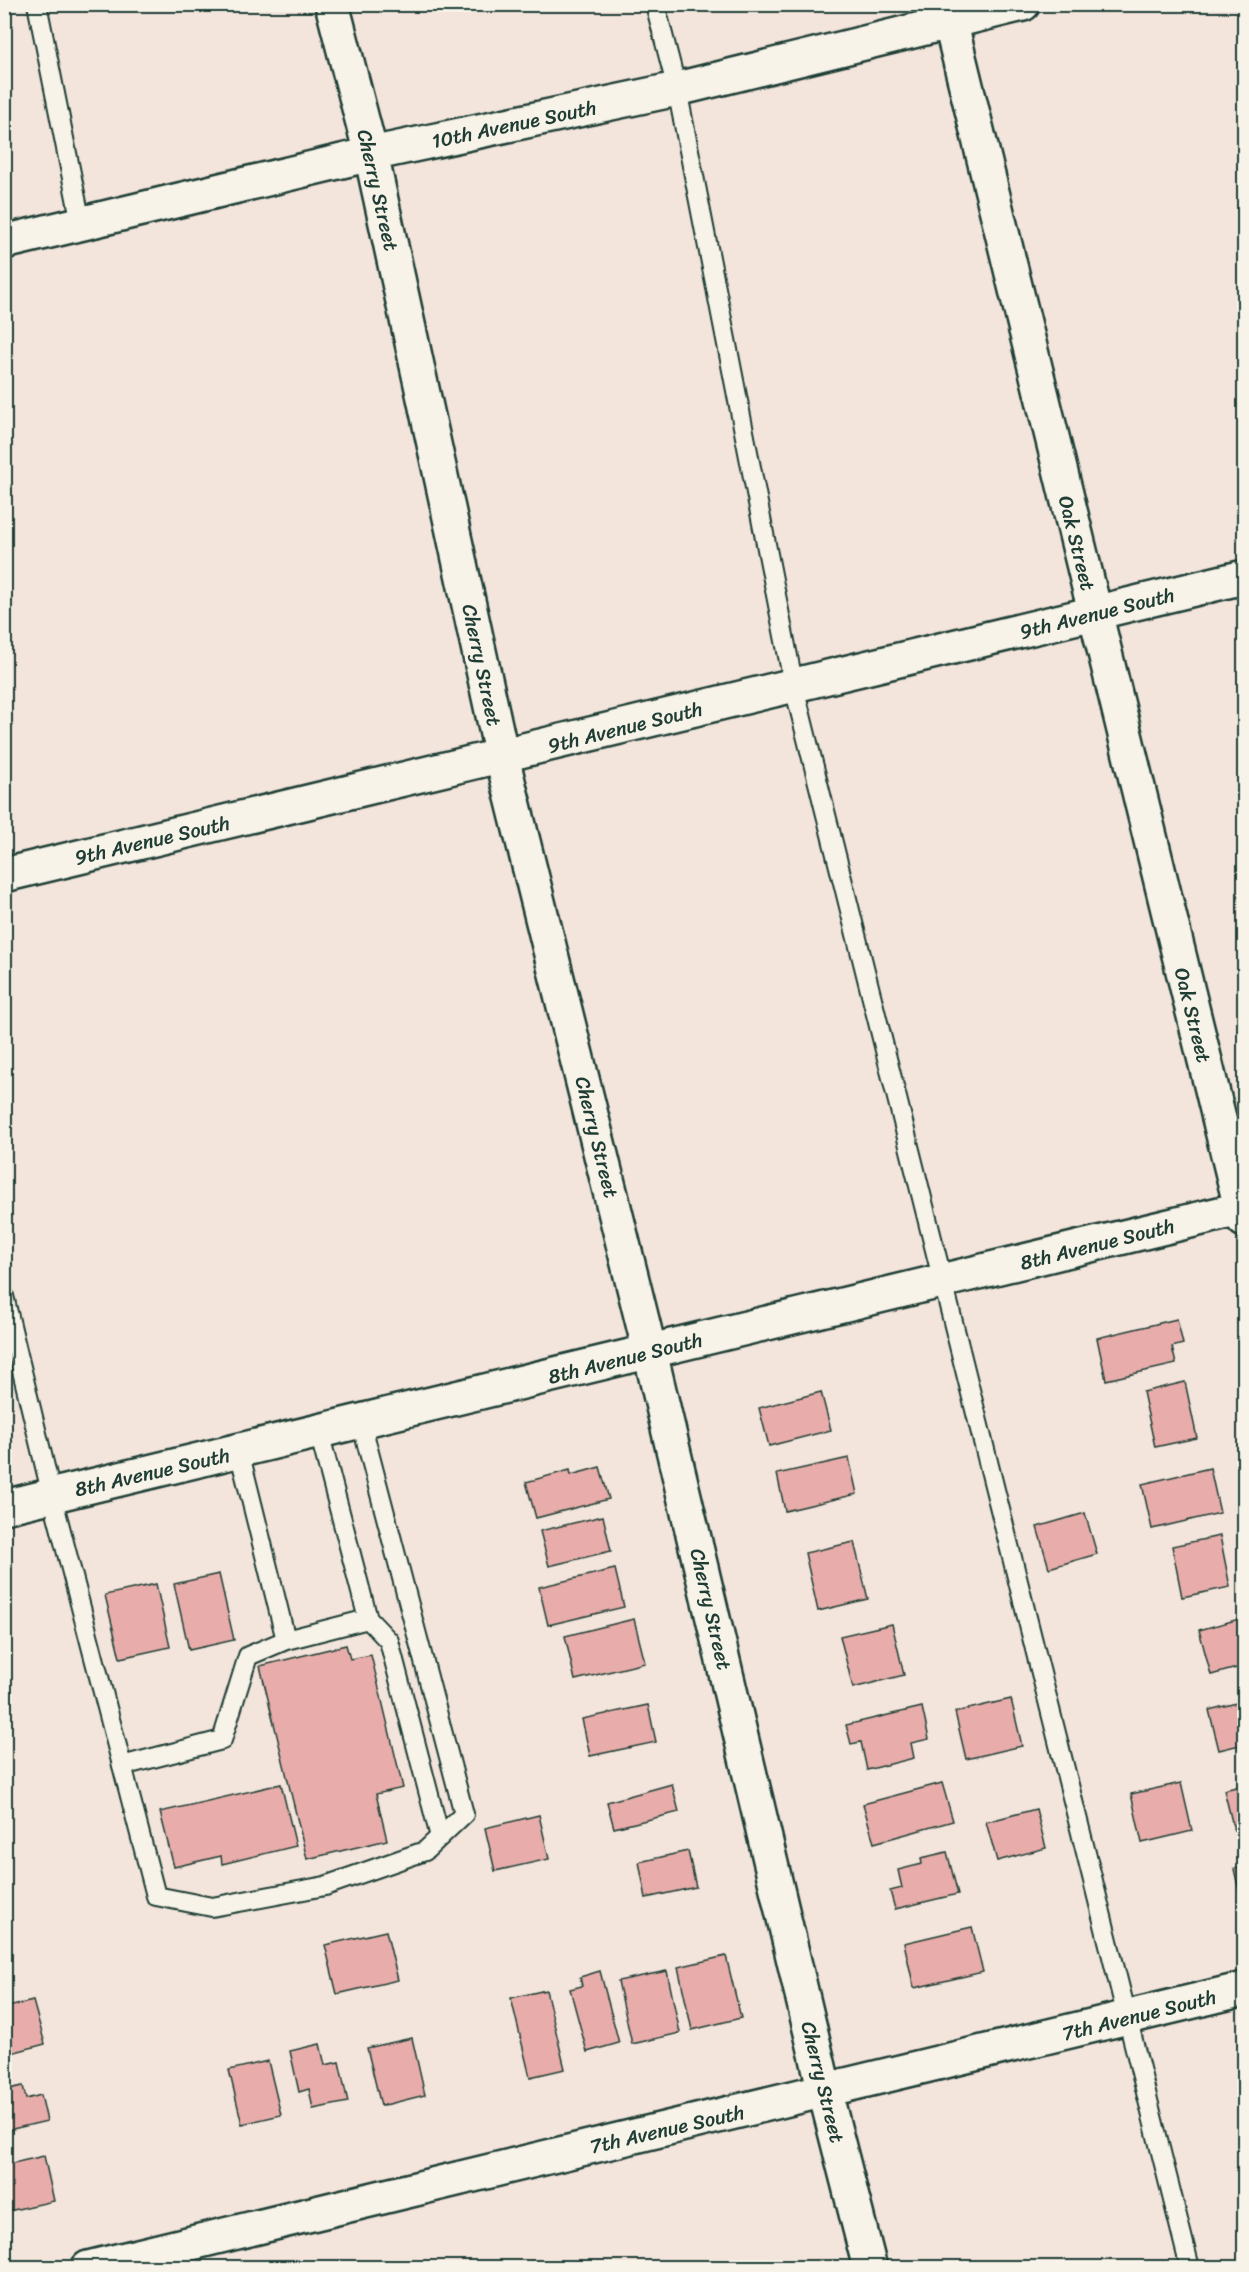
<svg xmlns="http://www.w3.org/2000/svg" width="1249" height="2272" viewBox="0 0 1249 2272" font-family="Sriracha,sans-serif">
  <rect width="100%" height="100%" fill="#f4e5dc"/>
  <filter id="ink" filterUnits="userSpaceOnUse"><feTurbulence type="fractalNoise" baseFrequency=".0167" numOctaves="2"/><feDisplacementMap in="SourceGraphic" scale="12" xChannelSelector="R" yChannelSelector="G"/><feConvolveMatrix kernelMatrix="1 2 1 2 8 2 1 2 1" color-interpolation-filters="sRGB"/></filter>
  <g filter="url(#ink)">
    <path fill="#e8adaa" stroke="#1f3d34" stroke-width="1.5" d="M1177 1319 1183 1344 1172 1347 1176 1364 1106 1380 1097 1338Z
      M1185 1382 1197 1438 1155 1447 1143 1392Z
      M821 1392 831 1430 769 1446 759 1408Z
      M849 1458 857 1494 785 1511 777 1474Z
      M600 1467 609 1499 536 1518 526 1482 570 1470 571 1475Z
      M1210 1468 1220 1513 1152 1529 1142 1484Z
      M1085 1513 1097 1554 1049 1568 1037 1527Z
      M603 1516 611 1551 549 1566 540 1531Z
      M1220 1536 1230 1587 1182 1597 1172 1546Z
      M854 1542 868 1599 818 1611 805 1553Z
      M615 1569 624 1607 548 1625 539 1587Z
      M219 1574 234 1640 189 1650 174 1584Z
      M156 1584 170 1647 120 1658 105 1595Z
      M1243 1618 1244 1666 1211 1675 1199 1630Z
      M634 1619 645 1663 575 1680 565 1636Z
      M892 1624 904 1675 853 1688 840 1636Z
      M346 1645 350 1659 371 1655 403 1788 376 1794 387 1840 307 1859 260 1666Z
      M1011 1699 1022 1746 966 1759 955 1712Z
      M1244 1701V1744L1219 1750 1209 1710Z
      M648 1705 656 1742 590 1756 582 1719Z
      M922 1707 929 1739 911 1743 914 1758 867 1770 861 1742 851 1744 846 1725Z
      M942 1783 953 1821 874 1843 863 1804Z
      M1181 1783 1192 1831 1142 1843 1131 1794Z
      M281 1784 296 1846 222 1864 221 1856 174 1867 160 1812Z
      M672 1784 679 1812 614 1828 607 1802Z
      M1244 1785V1828L1234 1830 1224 1790Z
      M1036 1809 1046 1848 997 1861 986 1822Z
      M539 1815 549 1859 495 1871 485 1828Z
      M688 1851 696 1887 646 1898 639 1862Z
      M947 1852 958 1894 895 1909 890 1891 902 1888 898 1870 922 1864 921 1858Z
      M1244 1867V1912L1234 1869Z
      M972 1927 983 1972 914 1988 904 1943Z
      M386 1931 398 1980 337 1994 325 1945Z
      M726 1956 741 2018 692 2030 678 1967Z
      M600 1971 619 2043 587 2052 570 1989 582 1986 580 1977Z
      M667 1971 680 2033 632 2044 618 1981Z
      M546 1990 565 2069 530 2077 511 1998Z
      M33 2001 45 2044 4 2055V2008Z
      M412 2038 425 2095 381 2106 367 2048Z
      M320 2044 325 2065 339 2062 348 2102 313 2109 309 2089 299 2092 290 2051Z
      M268 2061 281 2115 242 2124 229 2070Z
      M23 2086 26 2099 41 2095 47 2121 4 2131V2090Z
      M44 2156 54 2201 4 2212V2165Z"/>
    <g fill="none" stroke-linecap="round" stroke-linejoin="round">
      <g stroke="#1f3d34" stroke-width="22">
        <path id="service" d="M37 4 81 223
          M655 4 677 89 794 687 1190 2268
          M4 1296 52 1496 156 1896 212 1907 325 1886 425 1851 464 1814 361 1422
          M239 1451 286 1640 368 1619 319 1432
          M368 1619 389 1641 440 1837
          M122 1766 222 1740 248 1656 286 1640"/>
      </g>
      <g stroke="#1f3d34" stroke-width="38">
        <path id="minor" d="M332 4 371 154 502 757 650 1352 825 2092 870 2268
          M946 4 1244 1220
          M4 242 371 154 677 89 1023 4
          M4 875 1244 577
          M4 1507 1244 1208
          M88 2268 1244 1989"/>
      </g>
      <use href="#service" stroke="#f7f3e8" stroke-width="18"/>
      <use href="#minor" stroke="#f7f3e8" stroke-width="33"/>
    </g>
  </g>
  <g text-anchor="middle" stroke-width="6" stroke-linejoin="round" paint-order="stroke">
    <g font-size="20" fill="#1f3d34" stroke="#f7f3e8">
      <text transform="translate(514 124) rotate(-12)" y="7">10th Avenue South</text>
      <text transform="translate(378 190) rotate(77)" y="7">Cherry Street</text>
      <text transform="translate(1077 543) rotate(76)" y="7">Oak Street</text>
      <text transform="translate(1097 613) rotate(-14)" y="7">9th Avenue South</text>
      <text transform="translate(482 665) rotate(78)" y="7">Cherry Street</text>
      <text transform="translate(625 727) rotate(-14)" y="7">9th Avenue South</text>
      <text transform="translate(152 840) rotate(-13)" y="7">9th Avenue South</text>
      <text transform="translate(1193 1015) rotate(76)" y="7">Oak Street</text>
      <text transform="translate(597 1137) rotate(76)" y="7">Cherry Street</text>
      <text transform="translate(1097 1244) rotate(-14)" y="7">8th Avenue South</text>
      <text transform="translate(625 1358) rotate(-14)" y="7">8th Avenue South</text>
      <text transform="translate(152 1472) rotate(-13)" y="7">8th Avenue South</text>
      <text transform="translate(711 1609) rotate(77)" y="7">Cherry Street</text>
      <text transform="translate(1139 2015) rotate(-14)" y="7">7th Avenue South</text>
      <text transform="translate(823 2082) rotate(76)" y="7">Cherry Street</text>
      <text transform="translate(667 2129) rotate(-13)" y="7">7th Avenue South</text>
    </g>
  </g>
  <rect width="1249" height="2272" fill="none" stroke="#f7f3e8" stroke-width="24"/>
  <rect x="12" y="12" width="1225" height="2248" fill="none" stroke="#1f3d34" stroke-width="2" filter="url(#ink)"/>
</svg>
